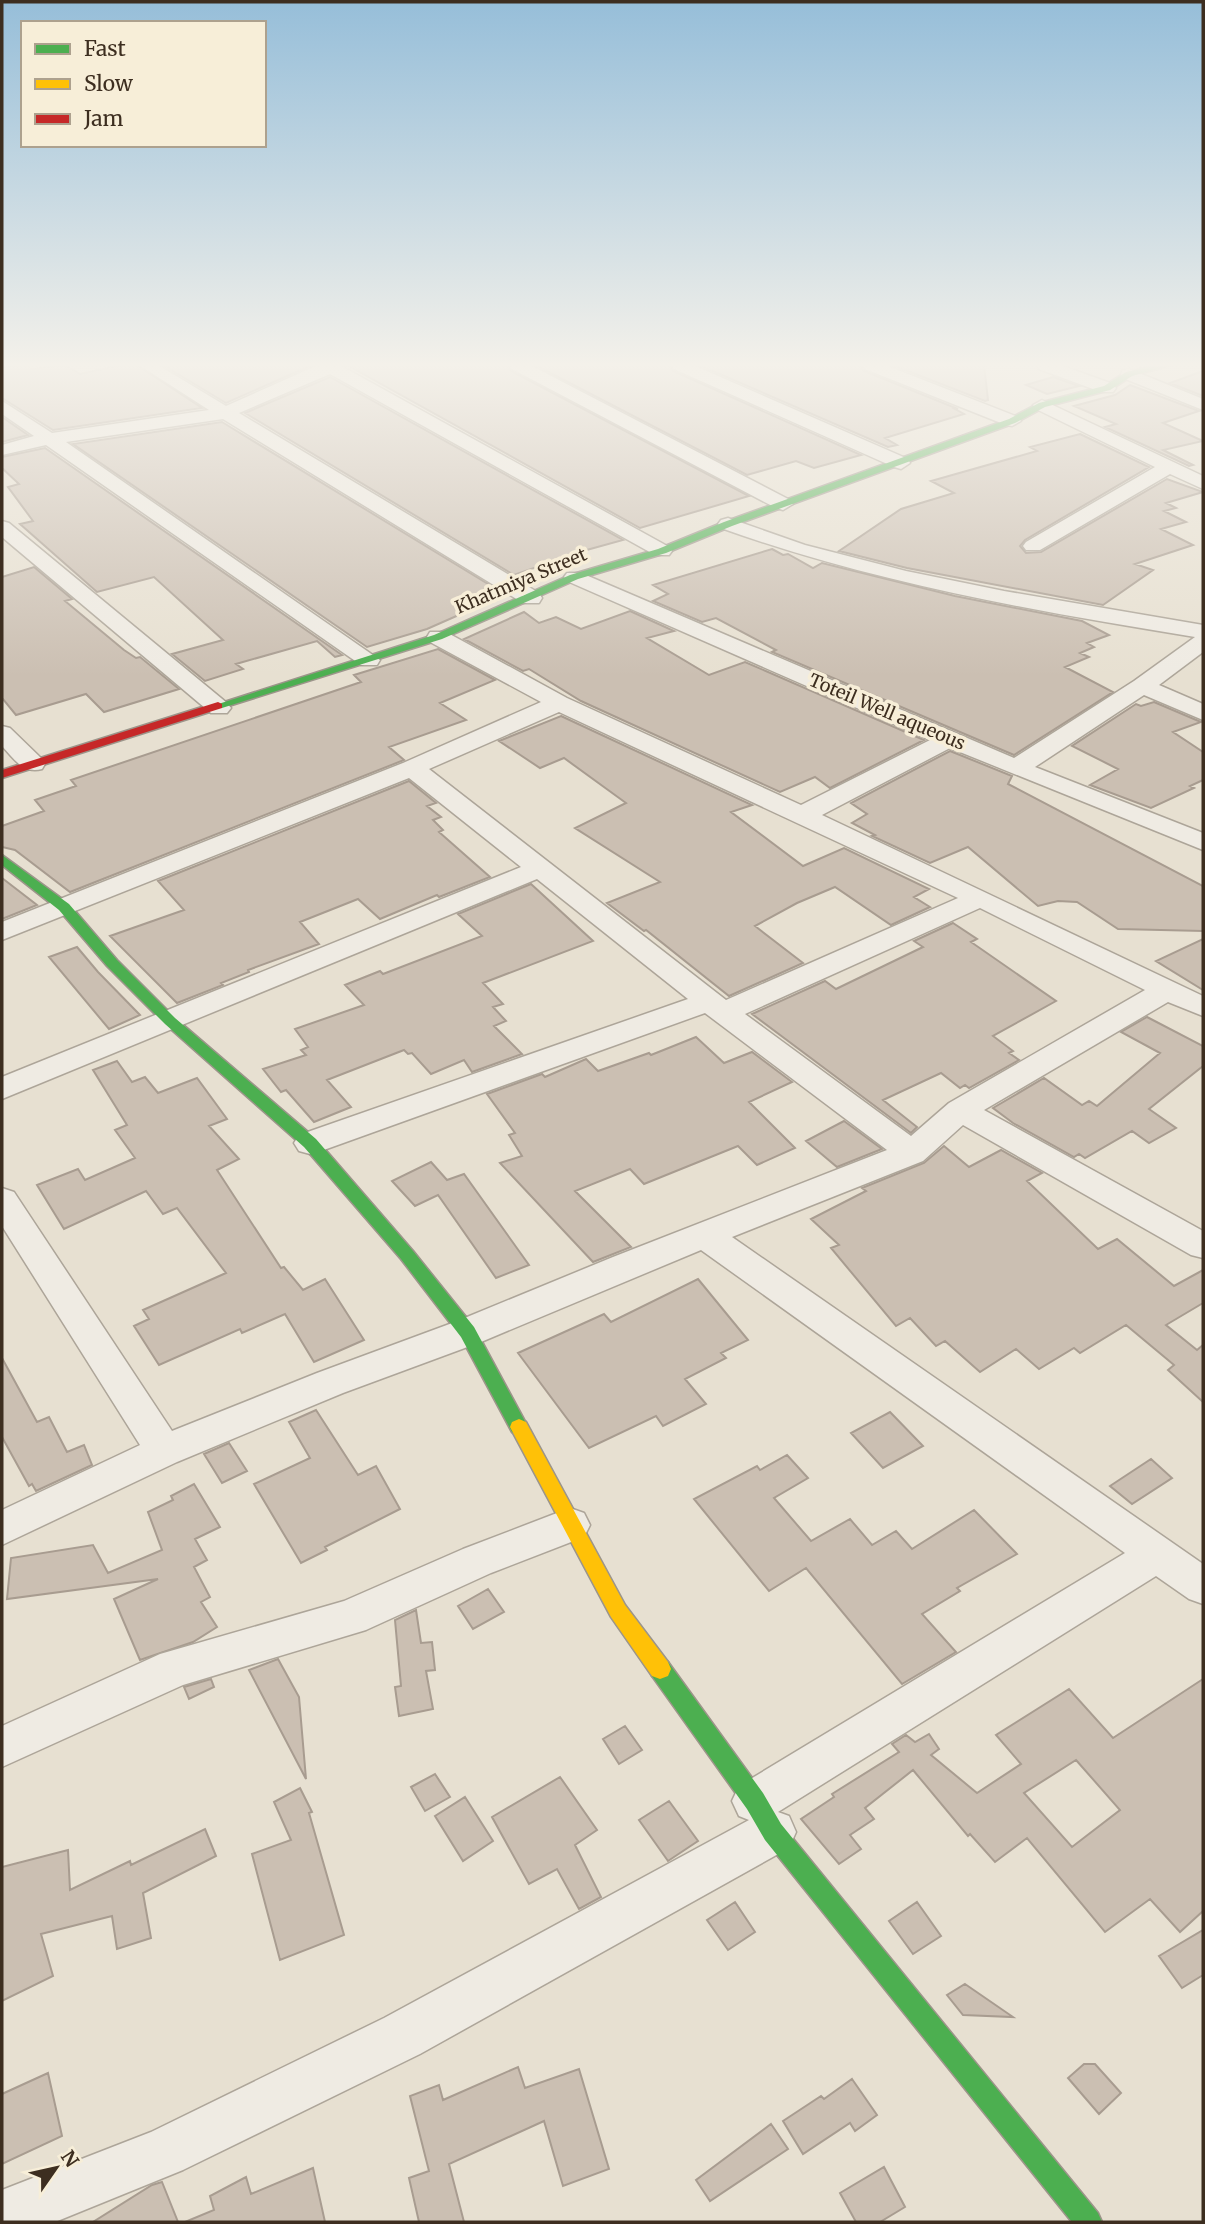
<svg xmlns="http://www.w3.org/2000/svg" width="1205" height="2224" viewBox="0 0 1205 2224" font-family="Merriweather,serif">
  <rect width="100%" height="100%" fill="#e7e0d1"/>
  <path fill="#cbbfb2" stroke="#a89c90" stroke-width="2" fill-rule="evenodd" d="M16 365H27L32 369 65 365 80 374 121 365H137L202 408 53 430 2 398V368Z
    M163 365H312L226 403Z
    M347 365H507L511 371 749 496 640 528Z
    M535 365H669L673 371 861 455 814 468 796 461 747 475Z
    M699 365H860L864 371 958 409H955L964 414 885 438 897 445 888 447Z
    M892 365H984L988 400 985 401Z
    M1203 371V396L1170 383Z
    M330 377 623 540 583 551 514 575 245 413Z
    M1053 377 1079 386 1047 394 1026 385Z
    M1130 385 1199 411 1163 423 1203 441 1163 450 1193 465 1189 466 1105 427 1116 424 1074 406 1115 395Z
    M2 417 28 435 2 442Z
    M222 422 488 584 502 596 427 629 367 647 73 444Z
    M1080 434 1149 467 1025 540 1020 546 1026 553 1041 552 1167 479 1203 492 1166 503 1176 508 1164 511 1186 522 1161 529 1193 545 1135 564 1153 570 1103 605 907 568 839 551 901 509 954 493 931 481 1037 451 1030 447Z
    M45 448 342 655 335 657 317 641 236 664 243 669 205 681 172 654 223 640 154 577 97 592 20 524 33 521 8 487 19 484 2 468V457Z
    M772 549 783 555 788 554 813 568 822 563 955 596 1082 621 1109 635 1087 643 1094 647 1080 653 1089 657 1065 667 1113 692 1014 755 772 652 776 650 716 618 702 622 653 601 668 594 653 585Z
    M34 567 72 599 65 601 124 650 136 658 140 657 179 689 104 712 86 694 16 715 2 698V577Z
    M630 611 674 631 647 638 709 675 745 662 924 740 830 788 815 777 780 792 581 701 529 669 523 671 464 639 524 612 539 623 556 617 581 629Z
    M438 649 495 680 440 703 466 720 389 747 404 760 70 892 15 850 2 847V826L44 811 35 800 76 786 71 780 361 682 354 675Z
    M1154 702 1201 722 1173 732 1203 752V780L1190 786 1194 788 1151 808 1090 785 1118 769 1072 746 1136 704 1141 706Z
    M561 716 752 805 731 812 803 866 844 848 929 889 914 897 930 907 891 925 835 887 797 903 755 926 803 963 729 996 646 930 644 931 607 903 660 882 575 828 626 803 564 758 540 768 499 741Z
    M950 751 1012 776 1008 784 1203 886V931L1118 929 1077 902 1058 901 1038 906 968 847 930 863 872 836 875 835 852 823 867 814 851 803Z
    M409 781 436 803 427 806 441 817 433 820 443 830 439 832 490 877 439 897 437 895 380 919 358 899 300 922 319 944 248 970 249 972 221 983 223 985 177 1003 110 936 184 910 158 881Z
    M2 878 37 905 2 919Z
    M531 884 593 941 483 983 503 1004 493 1007 506 1021 494 1026 522 1054 472 1072 464 1060 431 1074 412 1053 408 1054 404 1050 327 1080 351 1107 314 1122 286 1090 281 1092 263 1069 306 1055 301 1050 308 1047 295 1029 364 1005 345 985 380 971 383 974 482 936 458 914Z
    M953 923 977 939 971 942 1056 1001 993 1036 1013 1051 1009 1053 1019 1060 969 1088 965 1085 960 1088 941 1073 883 1100 917 1127 911 1133 752 1014 825 981 836 989 923 947 914 941Z
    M1203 939V990L1156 961Z
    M77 947 98 972 140 1015 109 1029 49 957Z
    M1147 1017 1203 1046V1066L1149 1109 1176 1128 1149 1143 1132 1131 1085 1158 1079 1154 1074 1157 1013 1123 993 1108 1044 1078 1082 1105 1089 1101 1097 1106 1160 1053 1121 1032Z
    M696 1037 724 1063 752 1052 792 1082 749 1102 795 1148 757 1165 738 1146 644 1184 630 1169 575 1191 631 1247 593 1262 500 1163 522 1156 509 1135 515 1133 487 1094 542 1074 545 1077 586 1059 598 1071 649 1053 651 1055Z
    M117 1061 132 1082 145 1077 158 1093 197 1078 227 1119 209 1126 239 1159 217 1170 281 1268 284 1267 303 1290 325 1279 364 1340 314 1362 285 1314 242 1333 240 1329 159 1365 134 1326 149 1319 143 1310 226 1273 177 1208 163 1214 146 1191 64 1229 37 1185 78 1169 85 1180 135 1158 115 1130 127 1125 93 1070Z
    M844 1121 882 1149 837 1167 806 1141Z
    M944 1146 969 1167 1001 1150 1042 1173 1027 1181 1098 1249 1117 1239 1174 1286 1203 1270V1303L1166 1325 1197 1350 1203 1345V1402L1168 1370 1174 1365 1126 1325 1080 1353 1074 1348 1039 1369 1016 1349 980 1372 945 1341 936 1346 910 1318 896 1326 831 1248 839 1245 811 1219 866 1191 862 1188 924 1163Z
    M431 1162 447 1180 464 1174 529 1265 496 1278 438 1195 415 1206 392 1181Z
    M698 1279 748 1340 721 1353 726 1358 685 1379 706 1404 663 1426 656 1416 589 1448 518 1353 604 1314 611 1322Z
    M2 1358 37 1422 49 1417 67 1452 84 1445 92 1465 36 1491 32 1484 29 1486 2 1437Z
    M316 1410 358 1475 376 1466 400 1509 325 1547 327 1550 301 1563 254 1484 310 1458 289 1422Z
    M890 1412 923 1446 883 1468 851 1433Z
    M229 1443 247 1471 222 1483 204 1454Z
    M787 1455 808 1478 774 1498 811 1541 850 1519 872 1545 896 1531 912 1549 974 1510 1017 1554 957 1588 960 1591 922 1614 956 1652 902 1684 806 1568 769 1591 694 1499 757 1466 760 1470Z
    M1151 1459 1172 1478 1132 1504 1110 1486Z
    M194 1484 220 1527 195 1539 207 1560 194 1567 210 1597 201 1602 217 1627 193 1642 140 1660 114 1599 158 1579 7 1599 11 1558 93 1545 108 1573 162 1550 148 1512 173 1500 171 1496Z
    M488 1589 504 1612 473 1629 458 1606Z
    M416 1610 421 1643 432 1642 435 1670 426 1671 433 1709 399 1716 395 1687 401 1686 395 1620Z
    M278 1659 299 1697 306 1779 249 1670Z
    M211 1679 214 1687 189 1699 184 1687Z
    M1203 1679V1911L1180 1932 1150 1899 1105 1932 1027 1838 995 1862 970 1834 968 1836 913 1770 865 1808 874 1819 850 1835 861 1849 839 1864 801 1819 834 1797 832 1794 899 1752 892 1744 906 1735 915 1742 929 1734 939 1749 931 1755 977 1793 1021 1764 996 1735 1069 1689 1113 1738ZM1076 1760 1120 1810 1072 1847 1024 1793Z
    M625 1726 642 1750 619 1764 603 1739Z
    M435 1774 450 1797 425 1811 411 1787Z
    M560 1777 597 1830 575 1845 601 1897 579 1909 557 1869 529 1884 492 1817Z
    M300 1788 312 1812 309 1813 344 1935 280 1960 252 1854 291 1840 274 1802Z
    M465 1797 493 1841 463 1861 435 1816Z
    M669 1801 698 1841 668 1861 639 1820Z
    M205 1829 216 1856 143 1893 151 1938 117 1949 112 1916 41 1934 53 1976 2 2001V1867L68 1850 70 1890 130 1861 131 1865Z
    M735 1902 755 1932 728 1950 707 1920Z
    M917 1902 941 1936 913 1954 889 1921Z
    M1203 1930V1975L1182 1988 1159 1956Z
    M965 1984 1013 2017 963 2015 947 1995Z
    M1084 2064H1095L1121 2093 1099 2114 1068 2078Z
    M518 2067 525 2088 579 2069 609 2169 563 2186 544 2121 449 2164 464 2222H419L409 2178 429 2171 410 2096 439 2085 443 2100Z
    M48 2073 62 2136 2 2164V2094Z
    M852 2079 877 2115 855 2131 850 2123 803 2154 783 2121 821 2096 824 2099Z
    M771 2124 788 2149 710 2201 696 2180Z
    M884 2167 905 2207 880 2222H856L840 2193Z
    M313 2168 325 2222H185L214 2210 210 2196 246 2177 251 2194Z
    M162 2182 178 2222H93L152 2185Z"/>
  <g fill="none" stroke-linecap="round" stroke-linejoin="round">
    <g stroke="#ada599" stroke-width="3">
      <path id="street" d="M139 365H158L226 406 318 365H344L343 367 669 547 672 551 669 555H655L330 374 239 413 539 593 542 598 539 603H523L223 419 66 442 380 660 377 665H361L46 445 2 455V445L34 436 2 414V401L52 433 209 410Z
        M510 365H530L790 500 793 504 783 510 776 508 512 369Z
        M672 365H693L908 459 910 463 901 469 894 467 674 369Z
        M863 365H885L1018 417 1021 421 1012 426 1006 425 865 369Z
        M1037 365H1060L1113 384 1116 388 1113 392H1101L1039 369Z
        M1129 369 1203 399V410L1123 378 1121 374 1123 370Z
        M1042 400 1203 476V489L1170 474 1040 550H1026L1023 546 1026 542 1155 467 1036 409 1033 405Z
        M728 518 805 545 906 571 1004 591 1203 625V652L1159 685 1203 704V720L1144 695 1035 767 1203 833V850L950 748 822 815 1203 996V1016L1168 1002 984 1110 1203 1231V1258L1191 1255 963 1125 923 1161 732 1237 1203 1564V1604L1189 1599 1156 1576 778 1812 789 1816 796 1832 789 1848 420 2054 183 2170 55 2222H2V2190L151 2132 384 2018 749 1820 739 1816 732 1801 739 1786 1125 1553 701 1250 481 1342 343 1393 177 1462 2 1545V1510L140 1445 2 1226V1188L14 1192 172 1431 317 1373 455 1322 613 1257 887 1150 705 1013 321 1151 310 1154 299 1151 294 1143 299 1135 688 999 537 879 2 1099V1077L521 867 409 778 2 940V922L403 763 541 702 430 642 427 637 430 632H446L567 698 801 805 930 740 567 581 564 577 567 573H581L1014 758 1134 681 1195 637C1034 611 875 583 721 528L718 524 721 520ZM559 712 958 898 726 1000 429 769ZM980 908 1145 990 949 1103 911 1136 745 1014Z
        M2 521 9 523 227 703 231 708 227 713H211L2 537Z
        M2 726 10 728 42 759 45 764 42 769C23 774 14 759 2 746Z
        M570 1508 584 1513 590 1525 584 1537 491 1573 366 1630 183 1685 2 1767V1726L160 1654 344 1601 463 1549Z"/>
    </g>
    <g stroke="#9c958a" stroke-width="3">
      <path id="fast" d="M1157 365H1171L1132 376 1110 390 1045 407 1015 423 732 526 666 553 578 579 442 639 222 708H214L212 706 434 635 570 575 658 549 724 522 1009 419 1039 403 1104 386 1126 372Z
        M2 855 69 904 117 960 175 1018 316 1139 413 1251 474 1327 528 1427 526 1432 519 1435 512 1432 461 1337 401 1259 304 1147 165 1024 107 966 59 910 2 865Z
        M660 1659 668 1662 763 1793 781 1824 1098 2213 1102 2222H1072L765 1840 747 1809 652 1676 649 1669 652 1662Z"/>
    </g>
    <g stroke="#9c958a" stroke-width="3">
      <path id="slow" d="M519 1419 526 1422 625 1605 668 1662 671 1669 668 1676 660 1679 652 1676 611 1617 510 1427 512 1422Z"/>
    </g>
    <g stroke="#9c958a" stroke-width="3">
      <path id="jam" d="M218 702 222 704V708L2 778V770Z"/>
    </g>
    <use href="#street" fill="#efebe3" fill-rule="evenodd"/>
    <use href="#fast" fill="#4caf50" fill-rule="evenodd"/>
    <use href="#slow" fill="#ffc107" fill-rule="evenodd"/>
    <use href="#jam" fill="#c62828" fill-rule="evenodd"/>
  </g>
  <linearGradient id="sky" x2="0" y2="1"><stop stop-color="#96bed9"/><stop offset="0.54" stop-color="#f4f1ea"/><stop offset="1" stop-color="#f4f1ea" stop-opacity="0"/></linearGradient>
  <rect width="1205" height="676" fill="url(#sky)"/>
  <g text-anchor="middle" stroke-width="7" stroke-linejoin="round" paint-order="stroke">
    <g font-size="18" fill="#3d2e20" stroke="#f7eed8">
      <text transform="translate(521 581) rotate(-23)" y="6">Khatmiya Street</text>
      <text transform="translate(887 712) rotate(23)" y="6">Toteil Well aqueous</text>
    </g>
  </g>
  <rect width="1205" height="2224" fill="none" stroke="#3d2e20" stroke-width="7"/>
  <rect x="21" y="21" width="245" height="126" fill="#f7eed8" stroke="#ada18e" stroke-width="2"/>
  <rect x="35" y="44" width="35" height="10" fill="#4caf50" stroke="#ada18e" stroke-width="2"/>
  <text x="84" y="56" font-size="21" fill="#3d2e20">Fast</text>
  <rect x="35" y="79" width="35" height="10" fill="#ffc107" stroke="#ada18e" stroke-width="2"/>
  <text x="84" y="91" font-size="21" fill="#3d2e20">Slow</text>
  <rect x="35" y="114" width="35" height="10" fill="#c62828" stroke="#ada18e" stroke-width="2"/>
  <text x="84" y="126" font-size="21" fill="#3d2e20">Jam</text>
  <g transform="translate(56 2168) rotate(56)" stroke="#f7eed8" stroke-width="5" paint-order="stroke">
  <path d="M0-5L12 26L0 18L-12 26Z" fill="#3d2e20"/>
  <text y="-10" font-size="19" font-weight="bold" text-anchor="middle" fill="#3d2e20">N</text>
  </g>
</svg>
